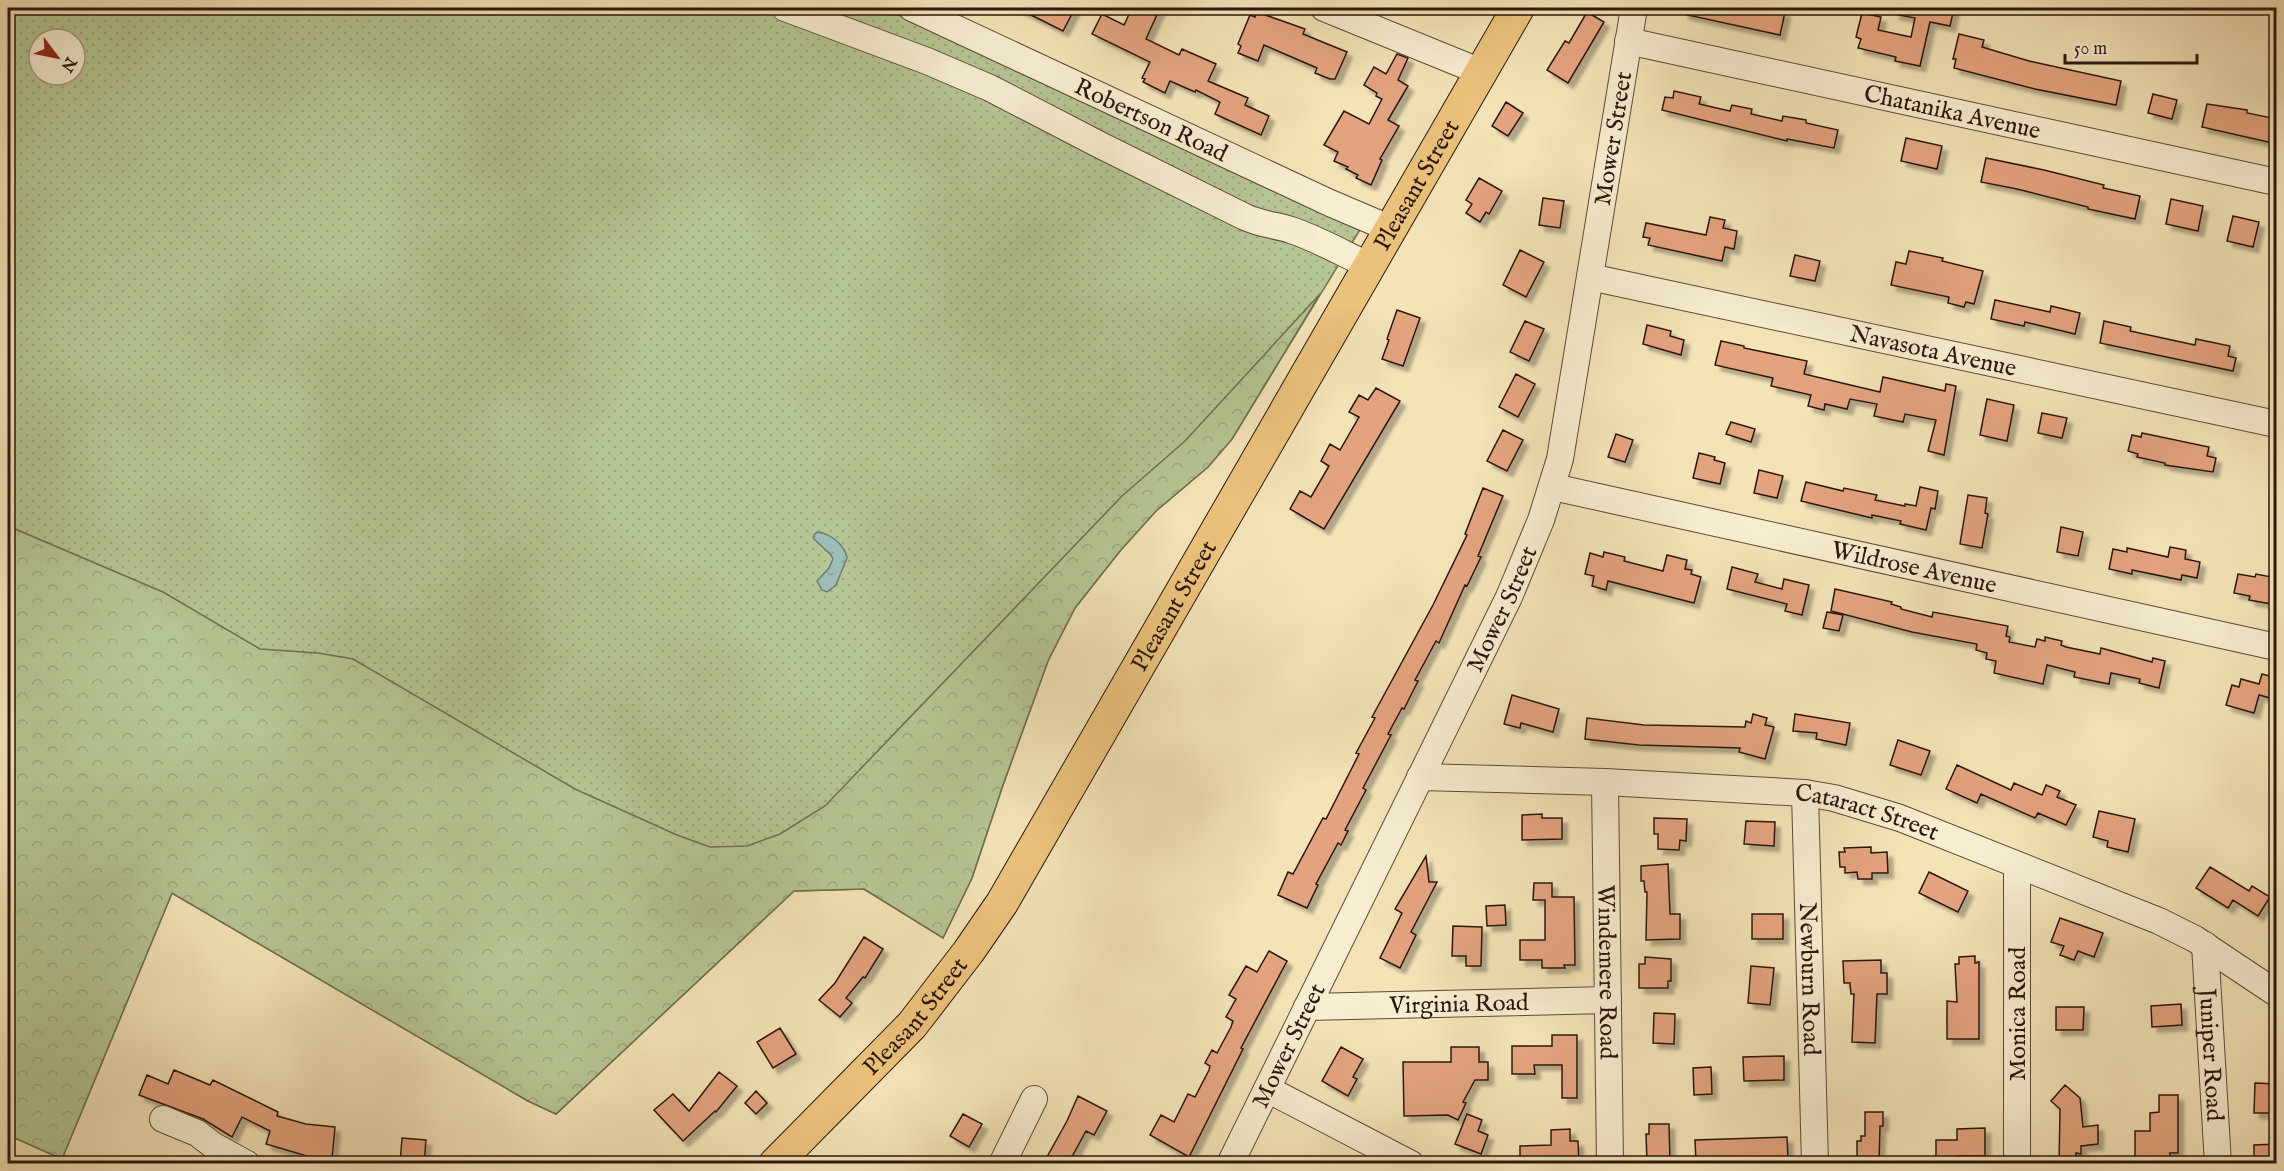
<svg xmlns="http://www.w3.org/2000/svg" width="2284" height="1171" viewBox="0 0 2284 1171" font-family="'IM FELL English',serif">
  <defs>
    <pattern id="grass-dots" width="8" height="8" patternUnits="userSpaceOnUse" patternTransform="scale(1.5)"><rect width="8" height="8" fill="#b5c593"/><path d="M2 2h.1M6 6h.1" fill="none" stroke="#9ca87e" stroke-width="1.8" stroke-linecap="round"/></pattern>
    <pattern id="forest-crowns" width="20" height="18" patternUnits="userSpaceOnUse" patternTransform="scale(1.5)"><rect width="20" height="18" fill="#b5c593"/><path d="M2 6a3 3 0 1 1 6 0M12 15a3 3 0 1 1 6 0" fill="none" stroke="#9ca87e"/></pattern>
    <pattern id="water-ripples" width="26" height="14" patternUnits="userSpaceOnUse" patternTransform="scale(1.5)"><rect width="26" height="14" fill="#9ebdb7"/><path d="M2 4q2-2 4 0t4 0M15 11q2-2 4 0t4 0" fill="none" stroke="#88a29c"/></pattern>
    <filter id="shadow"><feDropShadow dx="5.5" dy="5.5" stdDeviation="1.5" flood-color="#0004"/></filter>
  </defs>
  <rect width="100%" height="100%" fill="#f3e3b7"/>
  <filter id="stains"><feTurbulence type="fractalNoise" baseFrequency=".00333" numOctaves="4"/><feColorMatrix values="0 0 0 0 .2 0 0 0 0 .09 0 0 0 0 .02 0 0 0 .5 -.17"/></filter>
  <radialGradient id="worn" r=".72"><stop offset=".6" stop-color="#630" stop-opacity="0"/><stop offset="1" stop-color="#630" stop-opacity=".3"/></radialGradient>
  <path fill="url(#grass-dots)" stroke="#706e51" stroke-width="1.5" fill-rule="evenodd" d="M8 8H883L1361 228 1232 439 1208 467 1156 511 1120 551 1075 608 1048 661 1003 785 972 878 943 938 864 889 794 891 556 1114 528 1101 172 893 62 1159 8 1135ZM39 39H75V75H39Z"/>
  <path fill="url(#forest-crowns)" stroke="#706e51" stroke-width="1.5" d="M1320 294 1232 439 1208 467 1156 511 1120 551 1075 608 1048 661 1003 785 972 878 943 938 864 889 794 891 556 1114 528 1101 172 893 62 1159 8 1135V526L163 592 260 649 318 653 353 659 575 789 677 835 710 847 747 846 780 834 825 806 1122 496 1185 441Z"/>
  <path fill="url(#water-ripples)" stroke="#707b74" stroke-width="1.5" d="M817 532C830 533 845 545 847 558L836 585 827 592 822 590 817 581 829 568 833 559 831 555 814 539V535Z"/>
  <path fill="#e4a37f" stroke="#2b170f" stroke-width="1.5" filter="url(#shadow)" d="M1017 8H1075L1063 31Z
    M1132 8H1160L1146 39 1179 55 1182 49 1216 64 1208 81 1248 98 1245 105 1269 116 1261 135 1215 114 1220 102 1196 90 1195 92 1170 81 1165 93 1143 82 1145 79 1142 78 1150 62 1092 34 1102 14 1124 25Z
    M1683 8H1766L1785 12 1780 35 1683 14Z
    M1894 8H1954L1950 26 1930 22 1920 66 1895 61 1896 57 1858 48 1861 39 1856 37 1862 13 1881 17 1878 30 1911 37 1915 18 1894 14Z
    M1257 12 1305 29 1303 34 1347 52 1335 79H1330L1315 73 1317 68 1264 45 1258 61 1238 53 1241 46 1238 44 1250 15 1255 17Z
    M1587 12 1604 22 1568 83 1547 70 1565 41 1569 43Z
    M1959 34 1984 40 1982 47 2029 61 2121 81 2116 105 2035 89 1954 68 1956 59H1953Z
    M1397 54 1408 58 1398 80 1408 86 1388 120 1399 126 1380 159 1382 160 1371 185 1356 178 1358 175 1346 169 1348 167 1334 161 1338 152 1324 145 1344 111 1369 124 1382 99 1376 96 1377 93 1364 85 1374 67 1386 74Z
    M1674 91 1701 97 1699 104 1730 111 1732 105 1752 109 1751 114 1782 121 1783 116 1806 120V123L1838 130 1834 148 1787 139V141L1662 110 1665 97 1673 98Z
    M2153 94 2177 100 2172 119 2148 113Z
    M1506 102 1523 113 1508 136 1492 126Z
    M2207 104 2247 110V113L2277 119V144L2202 127Z
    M1906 138 1942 146 1937 169 1901 161Z
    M1986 158 2044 170 2104 185 2103 188 2140 196 2135 219 2088 209V207L2017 189 1981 182Z
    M1479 178 1502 191 1489 214 1486 212 1480 222 1466 213 1472 204 1466 200Z
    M1543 198 1564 201 1560 228 1539 225Z
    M2171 199 2203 206 2198 231 2166 224Z
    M2233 216 2259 222 2253 247 2227 241Z
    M1710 217 1725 220 1723 228 1737 231 1734 249 1725 247 1722 261 1648 245 1650 238 1643 237 1646 223 1706 235Z
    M1520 250 1544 262 1526 297 1503 285Z
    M1909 251 1943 258 1942 261 1983 271 1974 304 1966 302 1964 307 1948 303 1949 297 1891 285 1896 262 1906 264Z
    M1795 255 1820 261 1815 281 1790 276Z
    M1995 300 2050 312 2051 306 2080 313 2075 334 2025 322 2024 326 1991 319Z
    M1397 310 1420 318 1403 366 1382 359 1389 340 1387 339Z
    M1525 321 1544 329 1529 361 1510 352Z
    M2104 321 2131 327 2130 331 2195 345 2196 339 2230 346 2228 356 2236 358 2233 371 2100 343Z
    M1647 325 1671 331 1670 336 1684 340 1681 355 1643 344Z
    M1721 341 1744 346V348L1807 361 1804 374 1880 392 1883 377 1945 391 1946 384 1956 386 1944 455 1928 451 1936 420 1905 414 1903 422 1874 416 1877 404 1850 399 1847 409 1825 404 1824 410 1808 406 1811 395 1771 386 1773 378 1715 365Z
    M1516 374 1535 384 1518 417 1499 407Z
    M1376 388 1400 401 1324 529 1290 509 1300 491 1311 497 1329 466 1321 461 1330 444 1340 450 1359 417 1349 412 1359 395 1368 400Z
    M1987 399 2014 405 2007 441 1980 435Z
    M2042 413 2067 418 2062 438 2038 433Z
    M1731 422 1755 429 1751 442 1726 434Z
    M1503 430 1523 440 1507 471 1487 461Z
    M2142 433 2209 447 2207 456 2216 458 2213 472 2165 465V463L2137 457 2138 454 2128 451 2132 435 2141 437Z
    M1616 434 1633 440 1625 462 1608 457Z
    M1699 453 1715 457 1714 460 1725 463 1720 484 1693 478Z
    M1759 470 1783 476 1777 498 1754 493Z
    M1806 482 1843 491 1844 488 1877 495 1875 500 1905 506V504L1916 506 1920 487 1938 491 1935 509 1931 508 1926 530 1900 524 1901 521 1872 515V518L1801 501Z
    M1483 488 1503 496 1478 556 1481 557 1467 586 1465 585 1439 643 1436 641 1415 680 1418 681 1404 709 1402 708 1388 734 1391 735 1363 788 1366 790 1345 830 1348 831 1341 845 1338 843 1316 884 1318 885 1307 908 1278 895 1288 872 1293 874 1323 818 1326 819 1359 754 1356 753 1375 718 1372 717 1433 605 1467 535 1465 534Z
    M1968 495 1987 498 1985 513 1988 514 1982 548 1960 544Z
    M2061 527 2083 532 2078 556 2057 552Z
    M2170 547 2186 550 2185 559 2200 562 2197 578 2182 575 2181 580 2132 570V574L2109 569 2113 549 2127 552V548L2168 557Z
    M1604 552 1625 557 1624 561 1663 571 1667 555 1687 560 1685 569 1692 570 1691 574 1701 577 1694 603 1608 581 1606 590 1592 586 1594 576 1585 574 1590 553 1603 557Z
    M1732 567 1758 574 1755 582 1782 589 1784 579 1809 585 1802 615 1785 611 1787 604 1727 589Z
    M2238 574 2255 577 2256 574 2277 578V605L2249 600 2250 596 2234 593Z
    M1835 589 1892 602 1891 604 1901 607V609L1932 617 1933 612 2008 626 2006 636 2010 637 2009 642 2035 647 2037 639 2045 641V637L2062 641 2061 645 2066 647 2100 654 2101 648 2152 662 2153 658 2165 661 2159 688 2139 683 2140 679 2111 673 2109 684 2074 677 2075 672 2047 665 2043 684 1994 673 1996 661 1986 659 1987 653 1976 650 1977 644 1912 632 1831 611Z
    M1827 612 1843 615 1839 631 1823 628Z
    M2262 674 2277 678 2274 699 2259 695 2254 713 2226 705 2232 685 2239 687 2241 679 2259 684Z
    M1512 695 1559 709 1553 732 1521 723 1520 728 1504 724Z
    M1753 714 1767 718 1765 725 1774 727 1765 759 1739 752 1740 748 1639 745 1585 739 1587 718 1644 725 1745 727 1746 721 1751 723Z
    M1795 714 1850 723 1846 745 1816 739 1817 733 1793 731Z
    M1898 740 1930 751 1921 775 1890 765Z
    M1957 765 2011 790 2014 783 2042 795 2046 785 2060 791 2057 797 2076 805 2066 825 2038 813 2035 818 1981 794 1977 803 1946 789Z
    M2099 811 2135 819 2128 852 2107 847 2108 841 2093 837Z
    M1542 814V818H1562V839L1522 840V815Z
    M1654 818 1687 819 1686 841 1680 840 1679 850 1658 849V834H1654Z
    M1746 821 1775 822 1774 846 1744 844Z
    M1871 847V853L1887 852 1888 873H1872V879H1858L1857 872 1845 873V867H1840L1839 852H1845L1844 848Z
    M1426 856 1429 882H1437L1411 932 1416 935 1400 968 1380 958 1402 913 1395 909Z
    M1668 864 1670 914H1680V939L1646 940 1647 892H1645L1644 881H1641V866Z
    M2210 867 2249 891 2252 886 2270 897 2258 916 2233 900 2228 908 2196 888Z
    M1929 872 1968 891 1958 912 1919 893Z
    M1534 883H1552V897H1574L1575 965H1564L1565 968H1542V960H1520V940H1545V900H1533Z
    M1505 905 1506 925 1487 926 1486 906Z
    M1752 914H1783V939H1752Z
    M2060 918 2103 933 2094 957 2078 951 2074 960 2060 955 2064 946 2051 942Z
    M1453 926 1482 927 1481 966H1466V956H1452Z
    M864 937 883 949 865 978 863 977 846 998 852 1003 840 1017 819 1000 835 983Z
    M1269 951 1287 961 1241 1048 1243 1049 1189 1157 1150 1135 1161 1115 1174 1122 1188 1094 1195 1097 1209 1070 1210 1066 1205 1063 1212 1050 1217 1053 1231 1027 1233 1021 1226 1017 1236 999 1229 995 1246 966 1257 972Z
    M1975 956V963L1979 962V1039H1947V1001L1957 1002 1955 964H1959V957Z
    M1645 957 1671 959V981H1668V988H1639V964H1645Z
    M1881 960V973H1887V994H1877L1875 1043 1852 1042 1854 994H1851L1850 983H1844L1843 961Z
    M1751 966 1774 968 1770 1005 1748 1003Z
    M2181 1004 2182 1025 2152 1027 2151 1006Z
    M2056 1007H2084L2083 1030H2056Z
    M1654 1013 1675 1014 1674 1044 1653 1043Z
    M780 1028 796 1054 773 1068 757 1042Z
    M1552 1035H1577V1098H1562V1065H1534L1535 1074H1512V1046H1552Z
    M1341 1047 1363 1059 1353 1077 1357 1079 1348 1096 1322 1081Z
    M1451 1047H1479V1062H1488V1080H1475L1463 1102 1466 1103 1458 1120 1448 1115 1404 1116 1403 1062H1451Z
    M1784 1056V1080L1744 1081 1743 1057Z
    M1711 1067 1712 1094 1694 1095 1693 1068Z
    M174 1070 210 1085 213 1080 278 1112 277 1116 306 1124 335 1127 332 1158 307 1156 266 1144 270 1131 242 1117 232 1137 203 1119 139 1095 147 1075 168 1084Z
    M719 1072 737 1086 716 1112 715 1111 683 1141 654 1110 673 1094 689 1111Z
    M2255 1083 2277 1084V1113H2254Z
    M2065 1085 2080 1098 2083 1127 2098 1125V1144L2081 1146V1154L2076 1153V1164H2059L2060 1109 2051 1101Z
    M756 1091 767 1103 756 1114 745 1103Z
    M2159 1095H2178V1153H2170V1157H2135V1131H2150V1113L2159 1112Z
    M1078 1096 1107 1111 1094 1135 1086 1131 1068 1164H1043L1067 1121Z
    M1865 1112H1883V1126H1880L1879 1164H1859V1160H1857V1141H1861V1136H1865Z
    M963 1114 982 1124 969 1147 950 1136Z
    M1467 1114 1482 1120 1478 1131 1488 1135 1481 1154 1455 1144Z
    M1649 1124H1669L1670 1162H1666V1164L1647 1162 1646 1134H1649Z
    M1985 1128V1156H1958V1164H1936V1140H1957V1129Z
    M1570 1129V1141H1578L1579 1164H1520V1146L1551 1145V1130Z
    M1787 1137 1788 1157H1778V1163H1747V1159L1696 1161 1695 1140Z
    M402 1138 426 1140 424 1164H400Z
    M2277 1144V1164H2262V1160H2254V1145Z"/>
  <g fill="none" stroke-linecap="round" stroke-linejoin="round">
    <g stroke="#5d4a39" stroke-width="28">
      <g id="minor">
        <path d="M785 8 927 61 990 88 1102 146 1245 217C1260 224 1275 225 1291 230 1318 239 1344 254 1370 266"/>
        <path id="s1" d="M912 8 1330 203 1391 229"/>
        <path d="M1324 8 1481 72"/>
        <path id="s2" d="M1628 41 2276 182"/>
        <path id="s3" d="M1590 277 2276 424"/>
        <path id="s4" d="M1553 487 2276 647"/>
        <path id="s5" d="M1420 777 1605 782 1805 793 1834 798 1900 818 2159 921 2195 939 2276 993"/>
        <path id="s6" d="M1605 782 1610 1164"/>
        <path id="s7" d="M1805 793 1815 1164"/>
        <path id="s8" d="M2205 945 2218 1164"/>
        <path id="s9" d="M1307 1007 1608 1000"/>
        <path d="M1267 1089 1411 1164"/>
        <path d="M163 1119 197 1133 214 1146 247 1164"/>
        <path d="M1002 1164 1034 1099"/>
        <path id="s10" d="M1230 1164 1509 597 1541 520 1560 459 1634 8"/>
        <path d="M2017 1164V865"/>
      </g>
    </g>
    <g stroke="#2b170f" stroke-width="34">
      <g id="major">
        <path id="s11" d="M775 1164 912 1025 969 951 1002 903 1518 8"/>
      </g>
    </g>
    <use href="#minor" stroke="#f7edd0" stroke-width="26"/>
    <use href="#major" stroke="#eac27c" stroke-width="32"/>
  </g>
  <g text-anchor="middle" stroke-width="5" stroke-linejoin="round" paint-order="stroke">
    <g font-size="24" fill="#2b170f" stroke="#f7edd0">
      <text dy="8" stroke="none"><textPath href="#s2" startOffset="332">Chatanika Avenue</textPath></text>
      <text dy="8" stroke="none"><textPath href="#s1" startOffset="264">Robertson Road</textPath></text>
      <text dy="8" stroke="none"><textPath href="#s10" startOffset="1104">Mower Street</textPath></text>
      <text dy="8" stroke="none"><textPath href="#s11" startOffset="1176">Pleasant Street</textPath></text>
      <text dy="8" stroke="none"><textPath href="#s3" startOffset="351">Navasota Avenue</textPath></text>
      <text dy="8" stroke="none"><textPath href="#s4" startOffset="370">Wildrose Avenue</textPath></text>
      <text dy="8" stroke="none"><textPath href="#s11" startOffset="690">Pleasant Street</textPath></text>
      <text dy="8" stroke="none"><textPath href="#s10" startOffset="618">Mower Street</textPath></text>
      <text dy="8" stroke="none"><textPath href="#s5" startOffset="450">Cataract Street</textPath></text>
      <text dy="8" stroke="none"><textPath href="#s6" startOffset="190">Windemere Road</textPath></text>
      <text dy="8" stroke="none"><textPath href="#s7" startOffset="186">Newburn Road</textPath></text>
      <text dy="8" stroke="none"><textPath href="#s9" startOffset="152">Virginia Road</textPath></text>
      <text transform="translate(2017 1014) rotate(-90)" y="8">Monica Road</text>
      <text dy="8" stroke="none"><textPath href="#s11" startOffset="204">Pleasant Street</textPath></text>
      <text dy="8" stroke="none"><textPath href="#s10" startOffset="132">Mower Street</textPath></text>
      <text dy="8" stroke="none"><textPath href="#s8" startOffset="110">Juniper Road</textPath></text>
    </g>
  </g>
  <rect width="2284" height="1171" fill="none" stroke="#f3e3b7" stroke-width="30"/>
  <rect x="9" y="9" width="2266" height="1153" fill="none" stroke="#2b170f" stroke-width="3"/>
  <rect x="15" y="15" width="2254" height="1141" fill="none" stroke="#2b170f" stroke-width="1.5"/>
  <g transform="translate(57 57) rotate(122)"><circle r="28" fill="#f7edd0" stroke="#a59783" stroke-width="1.5"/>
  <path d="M0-4.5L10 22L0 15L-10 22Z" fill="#8f2418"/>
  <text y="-9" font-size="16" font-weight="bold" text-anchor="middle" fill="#2b170f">N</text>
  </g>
  <path d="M2065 54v9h132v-9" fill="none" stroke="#2b170f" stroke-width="3"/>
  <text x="2074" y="54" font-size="18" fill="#2b170f" stroke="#f7edd0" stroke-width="4.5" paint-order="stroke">50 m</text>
  <rect width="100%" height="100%" filter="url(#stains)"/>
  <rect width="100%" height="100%" fill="url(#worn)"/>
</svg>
